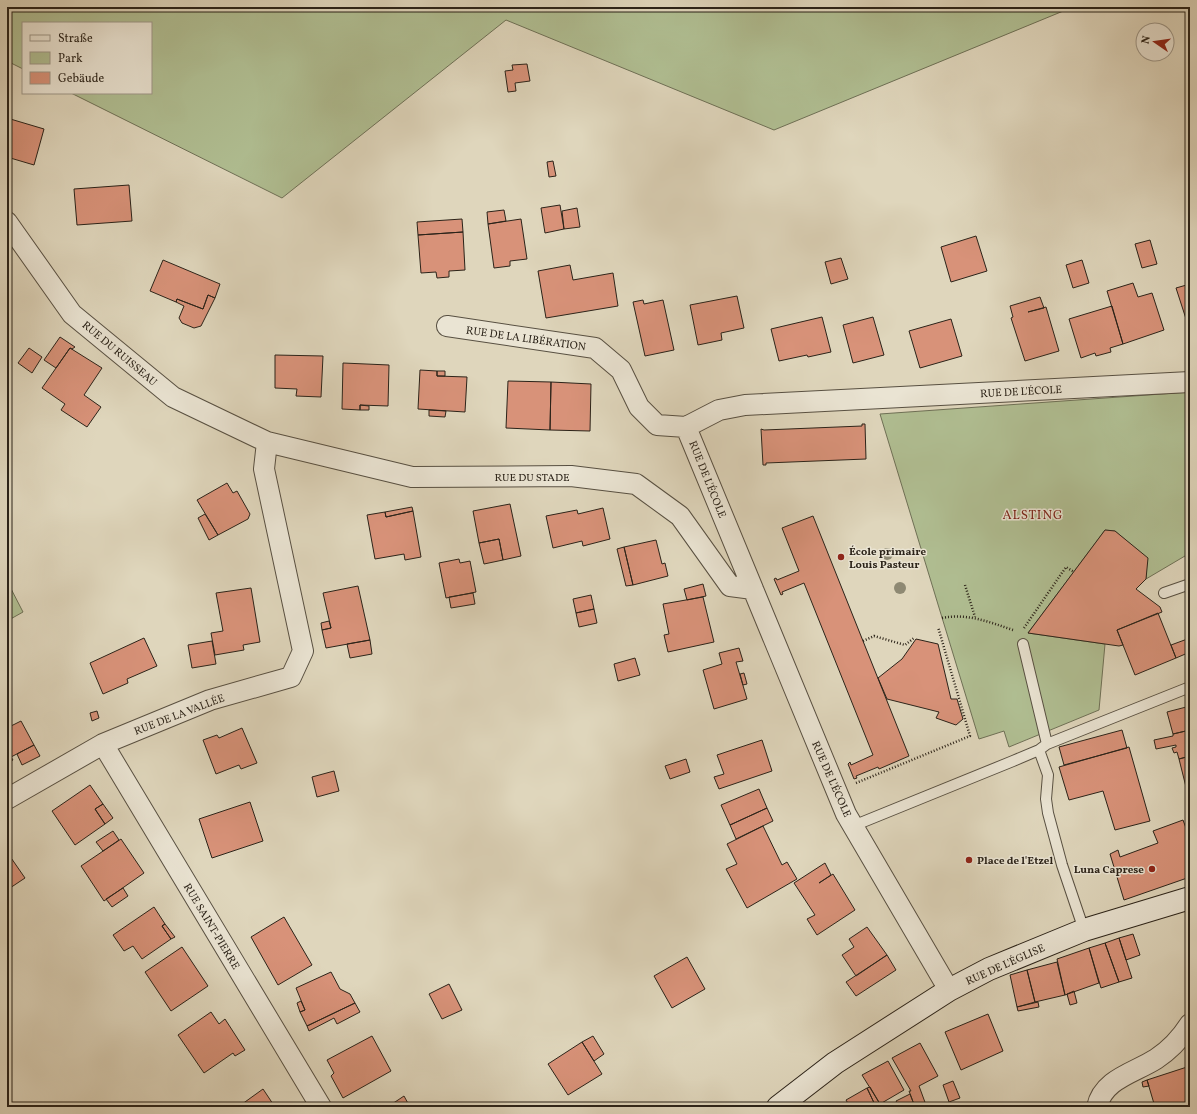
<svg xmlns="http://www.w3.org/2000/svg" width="1197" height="1114" viewBox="0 0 1197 1114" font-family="Vollkorn,serif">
  <rect width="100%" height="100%" fill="#dfd6bc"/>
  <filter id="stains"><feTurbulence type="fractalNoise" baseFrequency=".005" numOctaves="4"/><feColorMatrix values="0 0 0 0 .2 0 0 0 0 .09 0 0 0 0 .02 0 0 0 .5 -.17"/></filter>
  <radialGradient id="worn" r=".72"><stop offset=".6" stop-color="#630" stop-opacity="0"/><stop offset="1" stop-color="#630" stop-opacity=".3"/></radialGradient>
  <path fill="#b0be92" stroke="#6e7056" d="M7 7H1073L774 130 506 20 282 198 71 93H151V23H23V69L7 61Z
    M1190 392V553L1146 579 1147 558 1115 531 1105 530 1028 633 1105 644 1099 710 1009 747 1004 731 979 739 880 414Z
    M7 581 23 612 7 621Z"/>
  <path fill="#d89279" stroke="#2b2319" d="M527 64 530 81 515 83 516 91 508 92 505 71 513 70 512 65Z
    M7 118 44 129 34 165 7 157Z
    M553 161 556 176 549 177 547 162Z
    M129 185 132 221 77 225 74 189Z
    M560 205 564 229 545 233 541 208Z
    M577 208 580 227 564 229 562 211Z
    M504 210 506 221 488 224 487 212Z
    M462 219 463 232 418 235 417 222Z
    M521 219 527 259 510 261V266L494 268 488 224Z
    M463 232 465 270 449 271V277L437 278 436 272 421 273 418 235Z
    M976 236 987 271 951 282 941 247Z
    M1150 240 1157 264 1142 268 1135 244Z
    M841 258 848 279 831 284 825 262Z
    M163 260 220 284 215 298 208 295 203 309 177 299 176 302 150 291Z
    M1082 260 1089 283 1073 288 1066 265Z
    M570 265 573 280 613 273 618 306 546 318 538 271Z
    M1133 283 1138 297 1152 293 1164 330 1123 344 1107 291Z
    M1190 284V324L1188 325 1176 288Z
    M208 295 215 298 201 326 194 328 182 323 179 318 184 306 176 302 177 299 203 309Z
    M737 296 744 328 721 333 722 340 698 345 690 305Z
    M1040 297 1044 308 1028 312 1046 307 1059 351 1025 361 1011 318 1013 317 1010 306Z
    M643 300 644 304 663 300 674 350 645 356 633 302Z
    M1112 306 1123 344 1110 348 1111 352 1096 356 1095 353 1081 358 1069 319Z
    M822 317 831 352 808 357 807 355 779 361 771 329Z
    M873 317 884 355 853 363 843 325Z
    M951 319 962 356 920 368 909 331Z
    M60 337 75 347 72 349 70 348 56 368 44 360Z
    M29 348 42 357 32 373 18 363Z
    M70 348 102 368 84 395 101 407 87 427 61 410 65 404 42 388Z
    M275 355 323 356 321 397 296 396 297 389 275 388Z
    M343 363 389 365 388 406 360 405V410L342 409Z
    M420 370 437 371V376L467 377 465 412 418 409Z
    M437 371H445V376H437Z
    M508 381 551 382 550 430 506 428Z
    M551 382 591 384 590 431 550 430Z
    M360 405 369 406V410H360Z
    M429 410 446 411 445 417 429 416Z
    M862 424H865L866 459 766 463V465H763L761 429 764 430 862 426Z
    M227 483 233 493 237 491 250 514 248 519 218 535 197 500Z
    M510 504 521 556 503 560 499 539 479 543 473 511Z
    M412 507 413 511 386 517 385 512Z
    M603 508 610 539 583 546 582 541 553 548 546 516 577 510 578 514Z
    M413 511 421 557 405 560 404 554 375 559 367 515 385 512 386 517Z
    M205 514 218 535 209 540 198 518Z
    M813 516 909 756 879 769 878 767 856 776 857 778 854 779 848 764 850 762 851 765 873 755 804 583 782 592 783 594 781 595 774 579 776 578 777 580 799 571 782 528Z
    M1105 530 1115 531 1148 558 1146 579 1136 589 1160 607 1162 612 1117 630 1123 645 1119 646 1028 633Z
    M499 539 503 560 484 564 479 543Z
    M656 540 662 564 665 563 668 576 633 585 624 547Z
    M624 547 633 585 626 586 617 549Z
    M459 559 460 563 470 561 476 592 446 598 439 563Z
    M703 584 706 596 687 600 684 589Z
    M358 586 370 640 326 648 322 630 331 628 323 593Z
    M251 588 260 642 243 645 244 650 215 655 211 633 223 631 216 593Z
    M473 593 475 604 451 608 449 597Z
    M591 595 594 609 576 613 573 599Z
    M703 597 714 642 668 652 664 635 669 634 663 604Z
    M594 609 597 623 579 627 576 613Z
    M1158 613 1176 658 1135 675 1117 630Z
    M329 621 331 628 322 630 321 623Z
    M144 638 157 666 127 679 128 683 103 694 90 663Z
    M1190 638V652L1176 658 1171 645Z
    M916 639 938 644 951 699H957L963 719 956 725 936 718 939 712 887 699 878 678 902 659Z
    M370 640 372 654 350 658 347 644Z
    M212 641 216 664 192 668 188 645Z
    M739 648 743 661 736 662 747 699 714 709 703 670 722 664 719 653Z
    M635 658 640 675 618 681 614 664Z
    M744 673 747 684 743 685 740 674Z
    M1190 706V730L1173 734 1167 712Z
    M97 711 99 718 92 721 90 713Z
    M21 721 34 745 11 757 13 760 7 763V728Z
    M242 728 257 763 241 769 239 765 216 774 203 740 217 735 219 738Z
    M1122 730 1127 748 1064 765 1059 747Z
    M1190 730V756L1179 759 1177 752 1174 753 1172 748 1176 747V745L1156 749 1154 740 1173 736V734Z
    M762 740 772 771 719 789 714 777 724 774 717 755Z
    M34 745 40 756 22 765 17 754Z
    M1129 747 1150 821 1115 830 1103 791 1069 800 1059 767Z
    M1190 756V794L1188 795 1179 759Z
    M686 759 690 772 670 779 665 766Z
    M334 771 339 791 317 797 312 777Z
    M90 785 103 804 95 809 105 824 75 845 52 811Z
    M759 789 767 808 730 825 721 805Z
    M250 802 263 841 212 858 199 819Z
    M103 804 113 818 105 824 95 809Z
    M767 808 773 821 736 839 730 825Z
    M1183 820 1190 839V877L1124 900 1110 854 1118 850 1120 857 1158 843 1153 831Z
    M763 826 782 865 787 862 797 879 747 908 726 869 737 864 727 844Z
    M113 831 119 840 103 851 96 842Z
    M121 839 144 873 104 901 81 866Z
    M7 852 25 878 7 890Z
    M825 863 831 875 819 883 833 874 855 910 817 935 807 919 815 915 794 883Z
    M123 888 128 896 112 907 106 899Z
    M154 907 165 924 162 926 171 939 142 959 133 946 124 951 113 935Z
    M284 917 312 965 278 985 251 937Z
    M165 924 175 937 171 939 162 926Z
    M867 927 887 955 856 976 842 955 854 947 849 939Z
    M1133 934 1140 955 1126 960 1119 938Z
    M1119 938 1132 978 1119 982 1105 943Z
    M1105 943 1119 982 1101 988 1089 948Z
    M182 947 208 986 171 1011 145 972Z
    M1089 948 1099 983 1065 995 1057 959Z
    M887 955 896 970 856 996 846 982Z
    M687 957 705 989 672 1008 654 976Z
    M1057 962 1065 995 1035 1002 1027 970Z
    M1027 970 1035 1002 1017 1007 1010 975Z
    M331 972 340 989 350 994 355 1003 307 1026 300 1012 305 1010 296 988Z
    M449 984 462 1010 442 1019 429 994Z
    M1074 991 1077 1003 1070 1005 1067 994Z
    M301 1001 305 1010 300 1012 297 1003Z
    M1038 1002 1039 1007 1018 1011 1017 1007Z
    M355 1003 360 1012 337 1024 334 1018 309 1031 307 1026Z
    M211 1012 219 1024 225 1019 245 1050 235 1056 233 1053 204 1073 178 1035Z
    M988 1014 1003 1051 961 1070 945 1032Z
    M372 1036 391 1071 343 1098 331 1076 334 1073 327 1060Z
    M593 1036 604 1054 594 1061 582 1042Z
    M582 1042 602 1074 568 1095 548 1064Z
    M920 1043 938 1076 919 1086 926 1105 915 1107 909 1091H911L892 1058Z
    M888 1061 904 1090 880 1104 862 1075Z
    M1190 1066V1104L1180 1107H1155L1147 1080Z
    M1147 1080 1149 1086 1143 1087 1142 1082Z
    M953 1081 960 1098 949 1102 943 1085Z
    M870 1087 880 1104 876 1107 867 1088Z
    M867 1088 876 1107H850L846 1100Z
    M263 1089 275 1107H238Z
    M910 1094 915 1107H899L896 1101Z
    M404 1096 410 1107H398L395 1102Z
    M395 1102 398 1107H386Z"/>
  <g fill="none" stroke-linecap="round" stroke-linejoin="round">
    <g stroke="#585042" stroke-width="12">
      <path id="lane" d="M1164 593 1190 584
        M1023 644 1047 744
        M1039 750 1048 775 1046 799 1048 813 1062 865 1084 930
        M853 826 1013 761 1039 750 1047 744 1190 687"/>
    </g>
    <g stroke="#585042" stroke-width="22">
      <path id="street" d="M7 222 72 314 173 397 267 442 412 477 571 476 636 484 680 516 730 586 753 589
        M447 326 595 348 621 370 639 407 657 425 686 427 719 410 745 405 1190 382
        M686 427 846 814 949 990
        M103 744 321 1107
        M7 799 103 744 210 700 291 677 303 651 264 469 267 442
        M1097 1107C1103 1079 1134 1073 1156 1059 1170 1050 1181 1038 1190 1024"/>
    </g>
    <g stroke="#2b2319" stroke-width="24">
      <path id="secondary" d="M778 1107 835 1063 949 990 989 969 1084 930 1190 898"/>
    </g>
    <path stroke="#2b2319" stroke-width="2.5" stroke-dasharray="1 2" stroke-linecap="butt" d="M965 585 975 617
      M942 618C968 613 989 622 1013 630
      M1024 628 1066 567 1074 572
      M863 641 874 636 905 645 914 638
      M856 783 970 736 938 627"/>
    <use href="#lane" stroke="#eae4d3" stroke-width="10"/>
    <use href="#street" stroke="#eae4d3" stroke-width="20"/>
    <use href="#secondary" stroke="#eae4d3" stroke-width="22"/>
  </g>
  <g fill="#8e8973">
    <circle cx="887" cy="554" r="6"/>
    <circle cx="900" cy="588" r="6"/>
  </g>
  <g fill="#8f2418" stroke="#eae4d3" stroke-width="1.5">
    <circle cx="841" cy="557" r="4"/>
    <circle cx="969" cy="860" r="4"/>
    <circle cx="1152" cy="869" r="4"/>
  </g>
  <g text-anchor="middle" stroke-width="3" stroke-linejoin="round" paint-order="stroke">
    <g font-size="11" fill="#2b2319" stroke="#eae4d3">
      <text transform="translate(526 338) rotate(8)" y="4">RUE DE LA LIBÉRATION</text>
      <text transform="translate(120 353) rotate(40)" y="4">RUE DU RUISSEAU</text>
      <text transform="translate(1021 391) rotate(-3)" y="4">RUE DE L'ÉCOLE</text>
      <text x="532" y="481">RUE DU STADE</text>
      <text transform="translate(708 479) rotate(68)" y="4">RUE DE L'ÉCOLE</text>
      <text transform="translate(179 714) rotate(-21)" y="4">RUE DE LA VALLÉE</text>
      <text transform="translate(832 779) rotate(66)" y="4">RUE DE L'ÉCOLE</text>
      <text transform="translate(212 926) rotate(59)" y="4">RUE SAINT-PIERRE</text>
      <text transform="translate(1005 964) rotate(-24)" y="4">RUE DE L'ÉGLISE</text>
    </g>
    <g font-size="11" font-weight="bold" fill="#2b2319" stroke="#eae4d3" text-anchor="start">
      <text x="849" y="555">École primaire<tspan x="849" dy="13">Louis Pasteur</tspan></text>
      <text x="977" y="864">Place de l'Etzel</text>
      <text x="1144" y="873" text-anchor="end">Luna Caprese</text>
    </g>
    <g font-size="13" letter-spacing="1" fill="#7a1f14" stroke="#eae4d3">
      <text x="1033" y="519">ALSTING</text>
    </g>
  </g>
  <rect width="1197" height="1114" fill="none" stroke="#dfd6bc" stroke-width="24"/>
  <rect x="8" y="8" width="1181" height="1098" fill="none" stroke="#2b2319" stroke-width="2"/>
  <rect x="12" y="12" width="1173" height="1090" fill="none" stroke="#2b2319"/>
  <rect x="22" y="22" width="130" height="72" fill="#eae4d3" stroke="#9e9789"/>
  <rect x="30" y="35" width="20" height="6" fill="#eae4d3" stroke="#9e9789"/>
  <text x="58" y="42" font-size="12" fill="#2b2319">Straße</text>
  <rect x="30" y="52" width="20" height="12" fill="#b0be92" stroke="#9e9789"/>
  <text x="58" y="62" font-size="12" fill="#2b2319">Park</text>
  <rect x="30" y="72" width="20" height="12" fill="#d89279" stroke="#9e9789"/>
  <text x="58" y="82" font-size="12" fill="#2b2319">Gebäude</text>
  <g transform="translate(1155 42) rotate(283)"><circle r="19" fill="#eae4d3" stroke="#9e9789"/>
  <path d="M0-3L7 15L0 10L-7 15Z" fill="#8f2418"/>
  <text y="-6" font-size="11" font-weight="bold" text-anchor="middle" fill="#2b2319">N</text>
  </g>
  <rect width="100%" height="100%" filter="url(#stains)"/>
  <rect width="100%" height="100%" fill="url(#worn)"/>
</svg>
